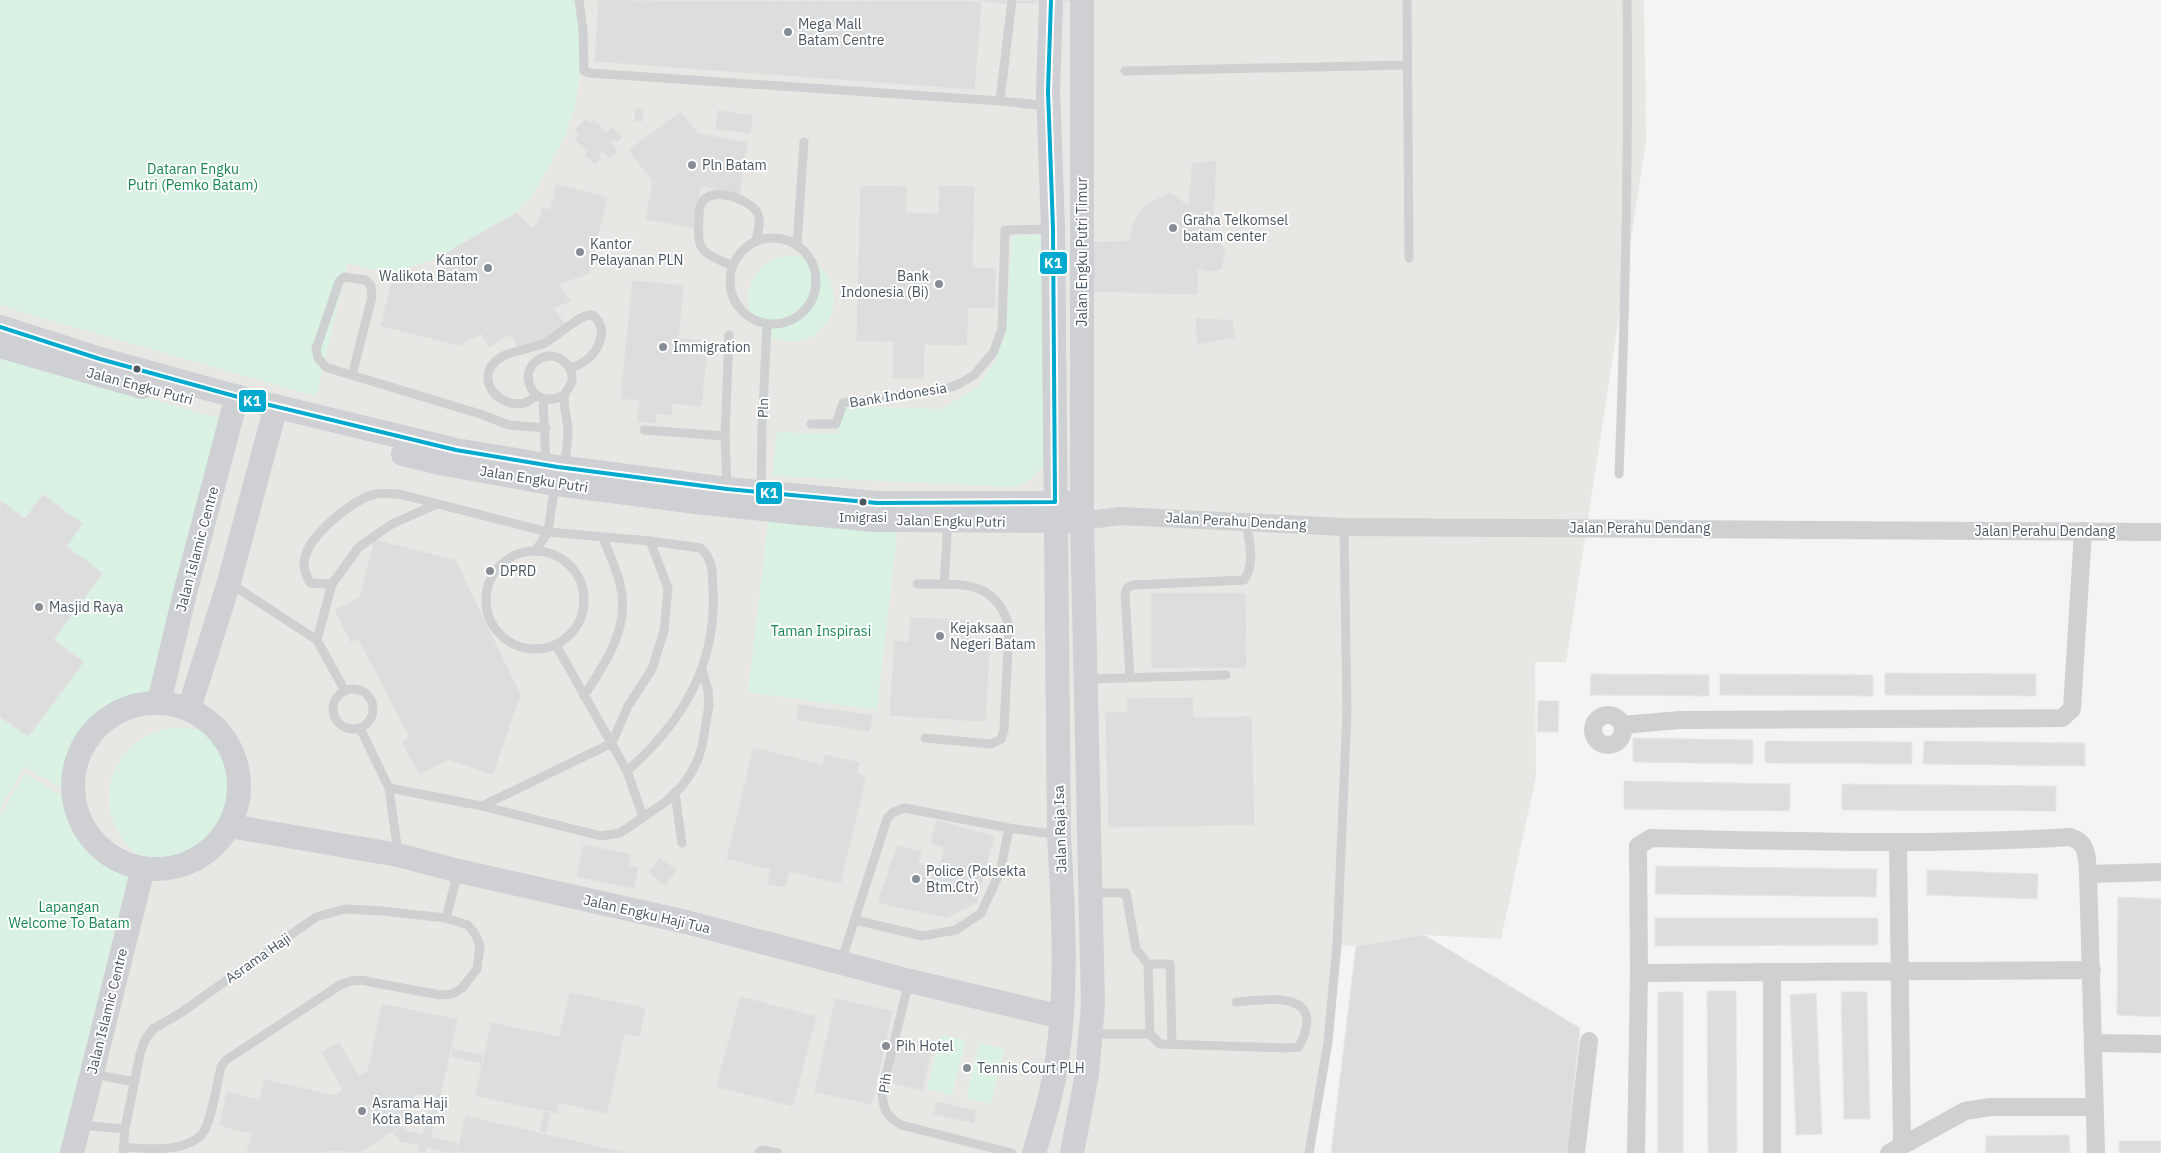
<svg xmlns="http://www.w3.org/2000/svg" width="2161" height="1153" viewBox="0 0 2161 1153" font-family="'IBM Plex Sans',sans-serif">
  <rect width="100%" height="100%" fill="#f4f4f4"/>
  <path fill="#e8e7e3" d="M0 0H1644L1646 141 1566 662H1535L1536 776 1501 939 1424 935 1356 946 1337 945 1309 1153H0Z"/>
  <path fill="#d9f2e3" d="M0 0H579L583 61 574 109 564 138 535 192 517 212 435 259 389 274 348 263 316 396 24 313 0 304Z
    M1049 234V457C1038 475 1033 480 1014 487L773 476 776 432 838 434 842 406 942 409 978 386 995 360 1006 333 1012 236Z
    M748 299a43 43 0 1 1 86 0a43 43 0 1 1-86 0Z
    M0 356 228 421 158 693 104 713 80 744 70 766 69 792 24 767 0 809Z
    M769 515 898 526 877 710 748 692Z
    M109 798a70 70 0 1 1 140 0a70 70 0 1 1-140 0Z
    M25 773 84 809 94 837 107 857 149 882 80 1153H0V816Z
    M941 1034 966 1040 952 1095 927 1089Z
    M979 1043 1005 1049 991 1104 966 1098Z"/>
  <path fill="#ddddde" stroke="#e5e6e7" d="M598 0 982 1 975 90 594 62Z
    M965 0H1074V2L1004 4Z
    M635 108 644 109 643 122 634 121Z
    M717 110 753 115 751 134 715 129Z
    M681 111 698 133 748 142 740 194 701 187 694 228 645 220 652 181 628 150Z
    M586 119 590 123 594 119 607 132 612 127 623 137 618 142 615 140 611 143 618 151 610 159 603 152 599 155 602 158 595 165 584 155 587 152 574 139 579 134 575 129Z
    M1217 160 1213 235 1226 250 1222 269 1209 272 1198 269V295L1090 292 1091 242 1129 240 1134 221 1144 206 1170 192 1188 205 1192 163Z
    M556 184 608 197 589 274 560 284 571 301 554 309 565 323 546 341 521 350 510 335 489 348 481 334 460 346 380 326 393 274 423 282 425 277 455 284 435 259 517 212 531 227 537 223 542 207 550 209Z
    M860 185 907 186 906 212 938 213 939 185 975 186 973 267 996 268 995 309 969 308 967 346 925 345 924 379 892 378 893 342 856 341Z
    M632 280 684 285 679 338 701 340 699 354 707 357 702 407 673 404 672 416 657 414 656 424 637 422 639 401 620 399Z
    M1195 318 1233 320 1235 338 1197 345Z
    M43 494 83 524 67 546 103 573 54 640 84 662 28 737 0 717V500L25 518Z
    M374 539 456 560 521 695 493 775 449 760 419 775 401 741 409 737 358 639 351 643 334 610 359 597Z
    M1151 593H1246L1247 668H1151Z
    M910 617 973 620 971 645 990 646 986 722 889 716 894 640 908 642Z
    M1885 673 2036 674V696L1885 695Z
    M1591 674 1709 675V696L1590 695Z
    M1720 674 1873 675V696L1720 695Z
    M1193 697 1194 717 1252 716 1255 825 1108 828 1105 712H1127V698Z
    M1538 701H1559L1558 732H1537Z
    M798 704 873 715 870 732 796 720Z
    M1633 738 1753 740V764L1633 762Z
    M1765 741 1912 742V764L1765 763Z
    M1924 741 2085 743V766L1923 764Z
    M753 747 822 764 824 754 860 762 858 773 866 778 841 884 790 872 785 888 767 884 770 870 726 859Z
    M1624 781 1790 784V811L1624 809Z
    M1842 784 2056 786V811L1842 810Z
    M936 820 995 836 977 903 947 918 877 903 897 845 922 851 919 863 939 868 944 848 930 844Z
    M583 844 631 854 629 865 639 867 634 889 576 877Z
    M660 857 677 870 665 886 648 872Z
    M1656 866 1877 869 1876 897 1655 894Z
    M1927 870 2038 874 2037 899 1927 895Z
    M2118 897 2161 899V1017L2117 1015Z
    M1655 918H1878V945L1655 946Z
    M1424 935 1580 1028 1567 1153H1331L1356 946Z
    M1707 991H1736L1737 1153H1708Z
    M569 992 646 1008 640 1037 625 1034 607 1114 559 1103 557 1114 475 1096 491 1022 559 1036Z
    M1658 992H1683V1153H1658Z
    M1841 992H1867L1870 1119H1844Z
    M1816 993 1822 1134 1796 1135 1790 995Z
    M740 996 817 1016 793 1107 716 1087Z
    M835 998 893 1011 872 1105 814 1092Z
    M382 1003 458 1019 440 1100 415 1094 409 1121 361 1153 327 1151 326 1153H246L251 1134 219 1126 227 1091 259 1099 264 1079 334 1095 342 1090 321 1052 339 1042 359 1076 367 1071Z
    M897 1040 933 1049 922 1091 886 1082Z
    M452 1048 484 1055 482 1064 450 1057Z
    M431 1098 440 1100 431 1137 459 1143 457 1153H447L427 1148 426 1153H417L418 1146 400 1142 393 1132 402 1126 408 1131 422 1134Z
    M936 1101 977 1111 974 1124 933 1114Z
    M544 1111 551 1112 546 1134 539 1132Z
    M465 1115 546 1134 629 1153H457Z
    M2069 1135 2070 1153H1986V1136Z
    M2119 1141H2161V1153H2119Z"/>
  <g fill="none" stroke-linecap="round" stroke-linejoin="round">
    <path stroke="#ced0d2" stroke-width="9" d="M579 0 583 29 584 71 589 73 1000 101 1049 106
      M1407 0 1409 258
      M1125 71 1407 65
      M1000 101 1012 0
      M730 281a43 43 0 1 1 86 0a43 43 0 1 1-86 0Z
      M797 245 804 142
      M732 266C703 252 696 253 699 219 699 211 699 203 706 198 719 189 752 200 758 214 761 222 758 232 756 240
      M352 375 372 297 371 286 366 280 344 277 339 282 316 349 318 358 326 367 338 371 480 414 509 425 546 428
      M536 395C520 416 481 396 489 371 496 350 528 351 545 343 556 337 580 314 591 315 597 316 600 325 602 330 600 351 589 362 570 368
      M564 395C534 412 514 372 541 358 556 351 574 364 572 381 571 387 564 392 564 398 564 408 567 418 568 429 568 441 566 454 564 467
      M543 399 546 464
      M811 424H836L843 403 943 390 959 384 974 375 993 353 1002 329 1005 230 1053 229
      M644 430 725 436
      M1619 474C1625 316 1629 158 1627 0
      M727 489 725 436 729 335
      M761 492 762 429 767 324
      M536 550 548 532 555 484
      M486 600a49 49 0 1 1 98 0a49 49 0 1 1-98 0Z
      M231 584 317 640 345 691
      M332 584 310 583C306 574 302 567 305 557 310 535 354 498 376 494 383 493 392 494 399 494L548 532 650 541 700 548C714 560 712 573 713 590 717 665 682 723 627 771
      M917 584C957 585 996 577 1009 627L1004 730 1001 739 991 744 925 738
      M944 585 948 521
      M317 640 332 584 359 547 392 524 437 504
      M556 645 627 771 643 817
      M1130 678 1125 594 1127 588 1133 585 1244 580C1256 563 1249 541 1246 522
      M1086 679 1226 675
      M333 709a20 20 0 1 1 40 0a20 20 0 1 1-40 0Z
      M584 696C605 663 629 630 621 589 619 574 608 552 603 537
      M360 728 389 788 398 853
      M389 788 482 806 601 836 620 833 667 801 682 786 691 773 698 759 702 746 709 705 708 690 702 670
      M675 792 682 843
      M482 806 612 743 628 706 652 669 664 631 668 588 650 541
      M1091 893H1126L1136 949 1148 964 1150 1034 1160 1044 1287 1048 1299 1047C1328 990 1271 999 1236 1002
      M446 918 458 872
      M855 920 922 936 956 930 981 913 1000 872 1009 828
      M841 962 887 819 892 813 904 808 1009 828 1059 835
      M1148 964H1170L1172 1043
      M909 981 882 1091C883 1109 885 1115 901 1125L1012 1153
      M1090 1034H1150
      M93 1074 135 1082
      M80 1125 125 1129
      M123 1153 125 1129 140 1054 145 1040 153 1029 182 1012 316 917 345 909 382 911 446 918 468 925 475 934 480 946 477 969 462 988 452 994 440 995 360 980 351 981 340 985 226 1060 221 1067C217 1083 211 1124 202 1134 185 1153 146 1149 124 1147
      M758 1153 762 1150 778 1153
      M1309 1153 1328 1042 1337 945 1347 712 1344 527"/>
    <path stroke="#ced0d2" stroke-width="18" d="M1082 521 1120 516 1344 527 2161 532
      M1593 730a15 15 0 1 1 30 0a15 15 0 1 1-30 0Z
      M1623 725 1679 720 2062 718 2072 709 2083 531
      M1898 843 1902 1145
      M2088 874 2161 872
      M1639 973 2092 970
      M2093 1043 2161 1044
      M1576 1153 1589 1041
      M1636 1153 1639 973 1638 846 1651 838C1791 841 1930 846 2070 837 2088 842 2087 857 2088 874L2096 1153
      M1772 1153V972
      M1889 1153 1965 1111 1990 1107H2094"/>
    <path stroke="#ced0d4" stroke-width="24" d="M0 327 100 359 249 400 456 450 558 467 727 489 877 503H1071
      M0 346 142 387
      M403 454 440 463 555 484 704 503 800 513 874 520 1071 521
      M159 702 185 593 237 396
      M73 786a83 83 0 1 1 166 0a83 83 0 1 1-166 0Z
      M189 709 229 582 276 406
      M230 826 398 855 459 871 686 922 910 981 1062 1017
      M72 1153 143 868
      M1034 1153C1043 1123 1053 1091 1057 1060 1068 986 1063 910 1059 835L1053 229 1048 91 1051 3
      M1072 1153 1087 1074 1093 1005 1082 521V0"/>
    <g stroke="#fff" stroke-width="8">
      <path id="bus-1" d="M0 327 100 359 249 400 456 450 558 467 727 489 877 503 1055 502 1053 229 1048 91 1051 0"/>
    </g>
    <use href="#bus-1" stroke="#00a9ce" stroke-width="4"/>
  </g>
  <g fill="#868d94" stroke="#fff" stroke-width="2">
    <circle cx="788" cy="32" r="5"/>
    <circle cx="692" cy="165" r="5"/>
    <circle cx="1173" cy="228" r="5"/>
    <circle cx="580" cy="252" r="5"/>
    <circle cx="488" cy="268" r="5"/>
    <circle cx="939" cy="284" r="5"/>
    <circle cx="663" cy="347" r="5"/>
    <circle cx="490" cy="571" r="5"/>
    <circle cx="39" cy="607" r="5"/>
    <circle cx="940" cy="636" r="5"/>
    <circle cx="916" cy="879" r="5"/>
    <circle cx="886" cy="1046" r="5"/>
    <circle cx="967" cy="1068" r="5"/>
    <circle cx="362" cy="1111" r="5"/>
  </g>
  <g fill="#4a5661" stroke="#fff" stroke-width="2">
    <circle cx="137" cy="369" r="4.5"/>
    <circle cx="863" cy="502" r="4.5"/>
  </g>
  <g text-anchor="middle" stroke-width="4" stroke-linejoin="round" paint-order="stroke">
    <g font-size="13" fill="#4a5661" stroke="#fff">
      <text x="863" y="522">Imigrasi</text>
    </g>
    <g font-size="14" fill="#4a5661" stroke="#fff" text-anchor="start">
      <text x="798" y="29">Mega Mall<tspan x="798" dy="16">Batam Centre</tspan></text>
      <text x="702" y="170">Pln Batam</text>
      <text x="1183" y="225">Graha Telkomsel<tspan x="1183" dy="16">batam center</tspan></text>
      <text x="590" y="249">Kantor<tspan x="590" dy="16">Pelayanan PLN</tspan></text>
      <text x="478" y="265" text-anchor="end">Kantor<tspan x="478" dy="16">Walikota Batam</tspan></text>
      <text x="929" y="281" text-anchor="end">Bank<tspan x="929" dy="16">Indonesia (Bi)</tspan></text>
      <text x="673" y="352">Immigration</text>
      <text x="500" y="576">DPRD</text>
      <text x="49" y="612">Masjid Raya</text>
      <text x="950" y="633">Kejaksaan<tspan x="950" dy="16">Negeri Batam</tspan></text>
      <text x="926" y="876">Police (Polsekta<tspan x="926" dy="16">Btm.Ctr)</tspan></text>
      <text x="896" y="1051">Pih Hotel</text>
      <text x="977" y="1073">Tennis Court PLH</text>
      <text x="372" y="1108">Asrama Haji<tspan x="372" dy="16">Kota Batam</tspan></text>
    </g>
    <g font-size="14" fill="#17864f" stroke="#fff">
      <text x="193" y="174">Dataran Engku<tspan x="193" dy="16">Putri (Pemko Batam)</tspan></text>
      <text x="821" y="636">Taman Inspirasi</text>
      <text x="69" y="912">Lapangan<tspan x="69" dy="16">Welcome To Batam</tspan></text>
    </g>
    <g font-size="14" fill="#4a5661" stroke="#fff">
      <text transform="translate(1082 252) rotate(-90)" y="5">Jalan Engku Putri Timur</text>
      <text transform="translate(140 386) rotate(15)" y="5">Jalan Engku Putri</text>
      <text transform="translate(898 395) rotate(-9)" y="5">Bank Indonesia</text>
      <text transform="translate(763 408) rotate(-87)" y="5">Pln</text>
      <text transform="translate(534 479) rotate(9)" y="5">Jalan Engku Putri</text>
      <text transform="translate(951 521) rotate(1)" y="5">Jalan Engku Putri</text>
      <text transform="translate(1236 521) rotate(3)" y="5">Jalan Perahu Dendang</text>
      <text x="1640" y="533">Jalan Perahu Dendang</text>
      <text x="2045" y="536">Jalan Perahu Dendang</text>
      <text transform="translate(197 549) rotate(-75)" y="5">Jalan Islamic Centre</text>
      <text transform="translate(1060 829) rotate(-92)" y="5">Jalan Raja Isa</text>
      <text transform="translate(647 914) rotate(13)" y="5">Jalan Engku Haji Tua</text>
      <text transform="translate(258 958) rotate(-35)" y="5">Asrama Haji</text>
      <text transform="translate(107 1011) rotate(-76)" y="5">Jalan Islamic Centre</text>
      <text transform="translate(885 1083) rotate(-81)" y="5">Pih</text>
    </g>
  </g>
  <g stroke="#fff" stroke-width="2">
    <rect x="1039" y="251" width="29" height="24" rx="5" fill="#00a9ce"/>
    <rect x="238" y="389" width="29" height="24" rx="5" fill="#00a9ce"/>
    <rect x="755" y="481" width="28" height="24" rx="5" fill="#00a9ce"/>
  </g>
  <g font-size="14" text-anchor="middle" font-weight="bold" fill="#fff">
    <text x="1053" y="268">K1</text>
    <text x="252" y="406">K1</text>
    <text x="769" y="498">K1</text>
  </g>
</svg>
